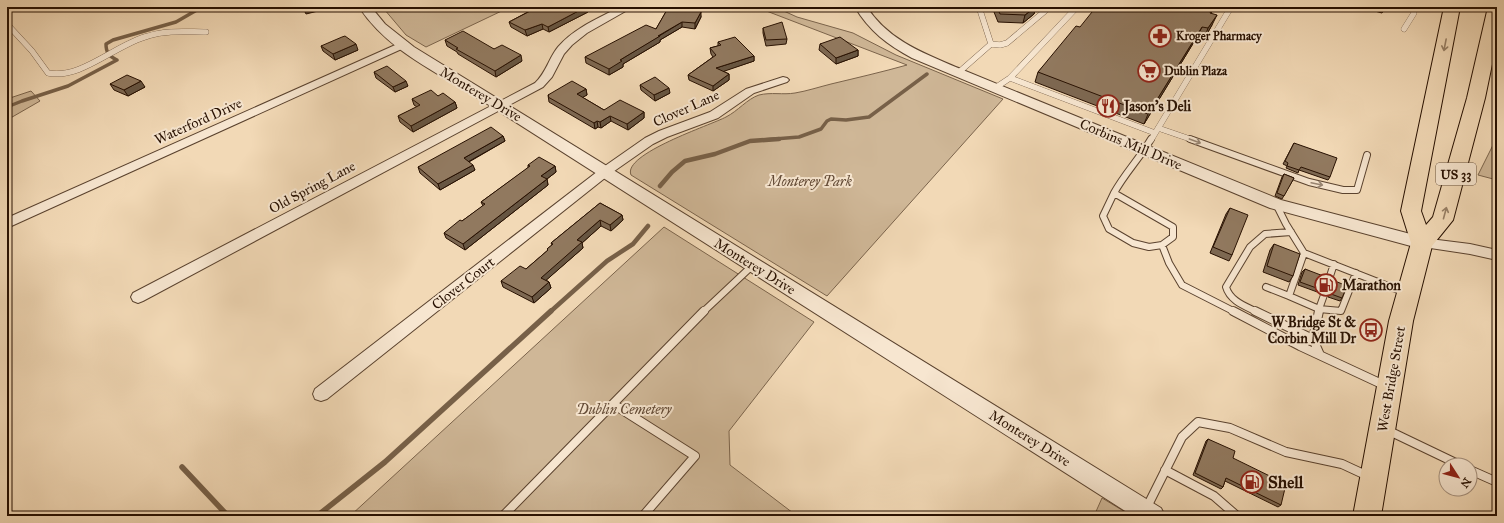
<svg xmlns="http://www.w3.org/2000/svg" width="1504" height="523" viewBox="0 0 1504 523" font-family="'IM FELL Great Primer',serif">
  <rect width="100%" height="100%" fill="#f2d9b6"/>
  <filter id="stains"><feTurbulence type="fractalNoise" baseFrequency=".005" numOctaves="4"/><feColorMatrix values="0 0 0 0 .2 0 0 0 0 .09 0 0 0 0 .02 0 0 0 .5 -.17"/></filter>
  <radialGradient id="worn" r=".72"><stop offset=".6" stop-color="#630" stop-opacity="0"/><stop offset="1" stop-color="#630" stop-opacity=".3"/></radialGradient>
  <path fill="#cfb797" stroke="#7b644c" d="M393 7H510L426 47 406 35 384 9Z
    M756 7H775L797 17 853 33 896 55 1003 99 827 296 631 175C622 154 711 125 726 117 738 111 747 99 759 95 771 92 783 95 795 93 807 91 819 87 831 84 856 78 882 72 907 65Z
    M31 91 40 101 7 120V99Z
    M1497 137V180L1478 175Z
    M664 227 814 322 729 431 730 465 797 516H350Z
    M1102 498 1132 516H1094Z"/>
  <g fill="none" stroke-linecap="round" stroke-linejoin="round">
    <path stroke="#776048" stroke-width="3.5" d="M7 107 22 101 68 86 117 60C109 56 106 53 106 44L113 40 176 22 202 7
      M761 140 799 137 821 129 827 121 831 119 846 120 869 117 927 74"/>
    <path stroke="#776048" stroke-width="4.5" d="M660 186 672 172 685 161 715 154 750 141 779 139
      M550 312 607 261 633 244 648 226"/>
    <path stroke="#776048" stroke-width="5.5" d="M182 467 228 516
      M317 516 385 462 551 311"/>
    <g stroke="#5a422e" stroke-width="6">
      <path id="service-far2" d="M979 7 991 44
        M7 24 32 51 48 73C81 80 116 44 148 36 167 30 186 32 206 32
        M1404 29 1414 13 1413 7
        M991 44 1000 45 1007 43 1045 11V7
        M958 73 991 44
        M1010 78 1155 133
        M995 88 1010 78 1077 7
        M1158 128 1193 140
        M1151 140 1231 7"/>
    </g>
    <g stroke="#5a422e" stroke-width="8">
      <path id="service-far1" d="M1190 139 1309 182 1343 190H1357L1367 155
        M1114 193 1173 227V237L1162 245 1149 247 1133 243 1109 229 1103 216Z
        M1114 193C1125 173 1140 158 1151 139
        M1276 204 1286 224 1304 253 1289 296 1319 309 1318 312
        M1162 245 1169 263 1182 285 1235 312
        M1304 253 1406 293
        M1328 282 1334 264
        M1266 287 1289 296
        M1324 295 1319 309 1341 311 1356 273
        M703 312 753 265
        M1257 312C1245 306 1230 301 1226 287L1250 247 1265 234 1291 232"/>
    </g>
    <g stroke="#5a422e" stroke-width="10">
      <path id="service" d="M1233 311 1300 346 1386 386
        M1255 311 1313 339
        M1319 311 1313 339 1320 355
        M613 404 695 456 643 516
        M1387 430 1460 465
        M1165 470 1214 496 1237 516
        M1470 470 1497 482
        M1146 509 1182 437 1198 422 1230 428 1286 452 1342 464 1370 477
        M503 516 704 311"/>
    </g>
    <g stroke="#5a422e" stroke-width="2">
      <path id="minor" d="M620 7 631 8 587 33 572 45 564 54 552 77 543 87 143 301 138 303 133 301 131 297 133 293 535 83C546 73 549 58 558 47 574 28 599 18 620 7Z
        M402 42 407 45 406 47 7 228V218Z
        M783 77 787 78 789 80 787 82 754 93 718 118 667 137 653 144 610 174 327 399 321 401 315 399 313 394 315 389 602 168 645 138 659 131 710 112 746 89Z
        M1422 238 1470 244 1497 250V260L1470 254 1417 246 1415 243 1417 240Z"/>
    </g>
    <g stroke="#5a422e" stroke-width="2">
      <path id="tertiary" d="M359 7H371L385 24 414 47 1161 508 1165 516H1133L481 100C437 72 388 51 359 7Z
        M855 7H867C888 41 928 55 963 70L1281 200 1422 237 1428 239 1431 243 1428 247 1422 249 1270 208 912 58C888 45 869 31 855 7Z"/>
    </g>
    <g stroke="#271001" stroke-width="2">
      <path id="primary" d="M1444 7H1460L1421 211 1426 225 1433 217 1467 98 1488 7H1497V40L1485 98 1453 220 1432 246 1413 321 1381 516H1353L1389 321 1411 243 1401 211Z"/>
    </g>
    <use href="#service-far2" stroke="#f7e6d0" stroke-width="5.5"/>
    <use href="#service-far1" stroke="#f7e6d0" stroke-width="6"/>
    <use href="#service" stroke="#f7e6d0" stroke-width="8"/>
    <use href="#minor" fill="#f7e6d0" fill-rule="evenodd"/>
    <use href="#tertiary" fill="#f7e6d0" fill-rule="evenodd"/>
    <use href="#primary" fill="#f2d9b6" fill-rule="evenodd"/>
  </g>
  <path fill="#7d6852" stroke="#271001" d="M537 7H587L588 12 549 32 543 29 527 36 511 27 509 22Z
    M666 7H699L701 17 695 29 682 27 660 40V42L623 64V67L609 75 586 63 585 57 656 29 667 10Z
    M992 7H1036L1034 14 1023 23 998 22Z
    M1215 7 1211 13 1212 25 1204 39 1197 37 1144 124 1035 82 1038 72 1080 27Z
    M1360 7H1386L1382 13Z
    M763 28 787 39 786 44 766 46 763 33Z
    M445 40 494 49 522 61 496 77 458 54 457 52 447 46Z
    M718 42 754 56V61L723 71 729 74V80L713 91 689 80 688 75 713 57 711 54 710 48 718 46Z
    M820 44 858 50V56L836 64 819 50Z
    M321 46 358 50 335 60 323 51Z
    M374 72 408 86 395 92 376 78Z
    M110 84 145 87 128 96 114 90Z
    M640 85 670 93 655 101 641 90Z
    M586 89 587 95 582 97 604 110 644 112V118L628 130 611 121 601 128 598 127 595 129 549 102 548 95Z
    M438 96 455 102 457 108 413 132 400 122 398 116 417 107 414 105 412 99Z
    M503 136 505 141 469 162 475 170 440 190 420 173 418 167Z
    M1294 143 1330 177 1328 180 1299 170 1298 173 1286 168 1287 166 1283 164Z
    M528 165 555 166 556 172 547 179 548 185 465 250 446 238 444 233 462 221 483 206 481 202 528 168Z
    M1284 174 1294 178 1282 199 1275 196 1282 177Z
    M600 203 622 215 623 220 611 231 601 226 582 243 583 248 546 280 549 282 551 288 534 303 503 287 501 281 526 269 548 250 547 249 552 245 551 243Z
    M1230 208 1232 255 1229 261 1210 253 1226 214Z
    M1274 244 1293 276 1289 282 1263 272 1270 250Z
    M1305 269 1326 280 1342 298 1340 301 1328 297 1329 294 1326 291 1323 290 1320 293 1298 285 1302 272Z
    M1208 439 1233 458 1281 505 1278 507 1225 481 1223 487 1221 489 1193 475 1206 441Z"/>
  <path fill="#665542" stroke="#271001" d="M317 7H319L318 11 306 14 304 10Z
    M586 7H587L588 12 549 32 548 27Z
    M1036 7 1034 14 1023 23 1025 15Z
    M1213 7H1215L1205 23Z
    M701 12V17L695 29V23Z
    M1217 15 1212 25 1204 39 1208 28Z
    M682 22V27L660 40V42L623 64V67L609 75V69L620 60Z
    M542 24 543 29 527 36 525 30Z
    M1202 27 1197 37 1144 124 1148 114Z
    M356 44 358 50 335 60 333 54Z
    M858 50V56L836 64V58Z
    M521 55 522 61 496 77 495 71Z
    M754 56V61L716 74V68Z
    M729 74V80L713 91V86Z
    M141 81 145 87 128 96 124 90Z
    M406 81 408 86 395 92 393 87Z
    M669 88 670 93 655 101 654 95Z
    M586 89 587 95 578 100 577 94Z
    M455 102 457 108 413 132 411 126Z
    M644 112V118L628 130 627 124Z
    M610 116 611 121 601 128 600 122Z
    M597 121 598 127 595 129 594 123Z
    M503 136 505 141 466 163 464 158Z
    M473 165 475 170 440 190 438 184Z
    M555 166 556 172 543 182 541 176Z
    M547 179 548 185 465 250 463 244Z
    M622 215 623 220 611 231 610 225Z
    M600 220 601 226 582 243 583 248 543 283 541 278 577 240Z
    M549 282 551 288 534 303 532 297Z"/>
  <path fill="#91795f" stroke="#271001" d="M304 7H317V8L304 10Z
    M538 7H586L548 27 542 24 525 30 509 22Z
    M668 7H699L701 12 695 23 682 22 658 36H660L620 60 622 61 609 69 585 57 646 25 656 29 668 8Z
    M997 7H1035L1025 15 1000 14Z
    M1096 7H1213L1210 13 1217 15 1208 28 1202 27 1148 114 1038 72 1076 26 1080 27Z
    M1371 7H1386L1384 11Z
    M782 22 787 39 766 40 763 28Z
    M463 31 494 49 502 45 521 55 495 71 456 49 458 48 445 40Z
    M345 36 356 44 333 54 321 46 342 37Z
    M735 37 754 56 716 68 729 74 713 86 688 75 716 55 710 48 721 45 718 42Z
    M840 37 858 50 836 58 820 44Z
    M387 66 406 81 393 87 374 72Z
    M127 75 141 81 124 90 110 84Z
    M655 77 669 88 654 95 640 85Z
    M572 81 586 89 577 94 604 110 620 100 644 112 627 124 610 116 600 122 597 121 594 123 548 97 549 96 548 95Z
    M431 90 438 96 443 93 455 102 411 126 398 116 420 105 412 99Z
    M491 127 503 136 464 158 473 165 438 184 418 167Z
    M1294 143 1337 158 1330 177 1301 167 1299 170 1287 166 1288 163 1285 161Z
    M539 157 555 166 541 176 547 179 463 244 444 233 460 220 462 221 485 204 481 202 530 166 528 165Z
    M1284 174 1294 178 1284 196 1277 193Z
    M600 203 622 215 610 225 600 220 577 240 582 242 541 278 549 282 532 297 501 281 520 266 526 269 548 250 547 249 553 244 551 243Z
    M1230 208 1248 215 1232 255 1213 247Z
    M1274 244 1300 254 1293 276 1267 266Z
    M1305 269 1326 277V280L1328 283 1332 284 1335 281 1347 286 1342 298 1331 294V291L1328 288H1325L1322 290 1300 282Z
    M1208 439 1235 451 1233 458 1286 484 1281 505 1226 478 1223 487 1195 473Z"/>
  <defs><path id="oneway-shaft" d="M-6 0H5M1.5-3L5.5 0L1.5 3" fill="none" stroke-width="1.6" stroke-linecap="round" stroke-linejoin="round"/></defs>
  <g stroke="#977f65">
    <use href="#oneway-shaft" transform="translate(1445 45) rotate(101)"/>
    <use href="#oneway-shaft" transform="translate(1445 213) rotate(-75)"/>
  </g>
  <g stroke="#998673">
    <use href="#oneway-shaft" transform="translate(1195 141) rotate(20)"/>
    <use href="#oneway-shaft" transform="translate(1317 184) rotate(12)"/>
  </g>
  <defs>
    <g id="pharmacy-ring" transform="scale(1.15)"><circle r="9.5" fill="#f7e6d0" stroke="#8f2418" stroke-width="1.5"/><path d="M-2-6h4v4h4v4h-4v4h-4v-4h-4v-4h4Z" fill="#8f2418"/></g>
    <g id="supermarket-ring" transform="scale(1.15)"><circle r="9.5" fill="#f7e6d0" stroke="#8f2418" stroke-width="1.5"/><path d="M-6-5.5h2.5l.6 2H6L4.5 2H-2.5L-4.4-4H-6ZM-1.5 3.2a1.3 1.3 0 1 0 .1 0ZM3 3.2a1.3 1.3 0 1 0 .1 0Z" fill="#8f2418"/></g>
    <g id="restaurant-ring" transform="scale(1.15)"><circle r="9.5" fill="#f7e6d0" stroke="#8f2418" stroke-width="1.5"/><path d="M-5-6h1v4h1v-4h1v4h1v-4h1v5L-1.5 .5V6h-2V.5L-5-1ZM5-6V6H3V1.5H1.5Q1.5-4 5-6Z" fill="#8f2418"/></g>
    <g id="fuel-ring" transform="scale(1.15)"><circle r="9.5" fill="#f7e6d0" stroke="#8f2418" stroke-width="1.5"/><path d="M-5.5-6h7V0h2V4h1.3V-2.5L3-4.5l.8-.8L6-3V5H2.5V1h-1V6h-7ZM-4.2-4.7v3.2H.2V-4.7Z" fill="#8f2418"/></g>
    <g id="bus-ring" transform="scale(1.15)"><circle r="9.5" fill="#f7e6d0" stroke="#8f2418" stroke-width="1.5"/><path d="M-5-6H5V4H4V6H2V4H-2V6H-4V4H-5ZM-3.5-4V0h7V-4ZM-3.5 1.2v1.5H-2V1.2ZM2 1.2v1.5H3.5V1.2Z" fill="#8f2418"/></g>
  </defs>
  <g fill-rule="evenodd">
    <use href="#pharmacy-ring" x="1160" y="36"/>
    <use href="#supermarket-ring" x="1149" y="71"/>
    <use href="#restaurant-ring" x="1108" y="106"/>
    <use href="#fuel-ring" x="1326" y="285"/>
    <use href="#bus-ring" x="1371" y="330"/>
    <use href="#fuel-ring" x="1252" y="482"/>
  </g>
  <g text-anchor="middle" stroke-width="4" stroke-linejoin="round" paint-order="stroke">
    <g font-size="12" font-weight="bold" fill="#271001" stroke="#f7e6d0" text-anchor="start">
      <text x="1176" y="40">Kroger Pharmacy</text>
      <text x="1164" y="75">Dublin Plaza</text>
    </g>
    <rect fill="#f7e6d0" stroke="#65503f" stroke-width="1" x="1436" y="163" width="40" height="22" rx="3"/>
    <g font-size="13" font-weight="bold" fill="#271001">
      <text x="1456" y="179">US 33</text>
    </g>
    <g font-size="14" fill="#271001" stroke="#f7e6d0">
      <text transform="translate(481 94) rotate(31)" y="5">Monterey Drive</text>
      <text transform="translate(686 108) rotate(-24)" y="5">Clover Lane</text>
      <text transform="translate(198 121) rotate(-24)" y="5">Waterford Drive</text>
      <text transform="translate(1131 144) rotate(23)" y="5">Corbins Mill Drive</text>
      <text transform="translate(312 187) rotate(-28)" y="5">Old Spring Lane</text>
      <text transform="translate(755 266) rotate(32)" y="5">Monterey Drive</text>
      <text transform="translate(463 283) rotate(-38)" y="5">Clover Court</text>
      <text transform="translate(1391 379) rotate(-80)" y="5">West Bridge Street</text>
      <text transform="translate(1030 438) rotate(32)" y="5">Monterey Drive</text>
    </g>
    <g font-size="14" font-weight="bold" fill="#271001" stroke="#f7e6d0" text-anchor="start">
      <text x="1124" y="111">Jason's Deli</text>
      <text x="1342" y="290">Marathon</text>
      <text x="1356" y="327" text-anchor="end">W Bridge St &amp;<tspan x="1356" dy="16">Corbin Mill Dr</tspan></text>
    </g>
    <g font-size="14" font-style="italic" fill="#624a36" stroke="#f7e6d0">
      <text x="810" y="186">Monterey Park</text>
      <text x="624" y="414">Dublin Cemetery</text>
    </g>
    <g font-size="17" font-weight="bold" fill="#271001" stroke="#f7e6d0" text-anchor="start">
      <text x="1268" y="488">Shell</text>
    </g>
  </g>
  <rect width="1504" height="523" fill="none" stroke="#f2d9b6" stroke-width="24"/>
  <rect x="8" y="8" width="1488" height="507" fill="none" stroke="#271001" stroke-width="2"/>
  <rect x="12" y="12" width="1480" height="499" fill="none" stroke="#271001"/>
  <g transform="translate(1458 477) rotate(126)"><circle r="19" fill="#f7e6d0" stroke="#a4907d"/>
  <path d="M0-3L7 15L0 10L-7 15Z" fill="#8f2418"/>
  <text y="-6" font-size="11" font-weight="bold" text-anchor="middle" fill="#271001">N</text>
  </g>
  <rect width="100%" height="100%" filter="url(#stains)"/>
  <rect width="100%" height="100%" fill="url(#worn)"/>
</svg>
